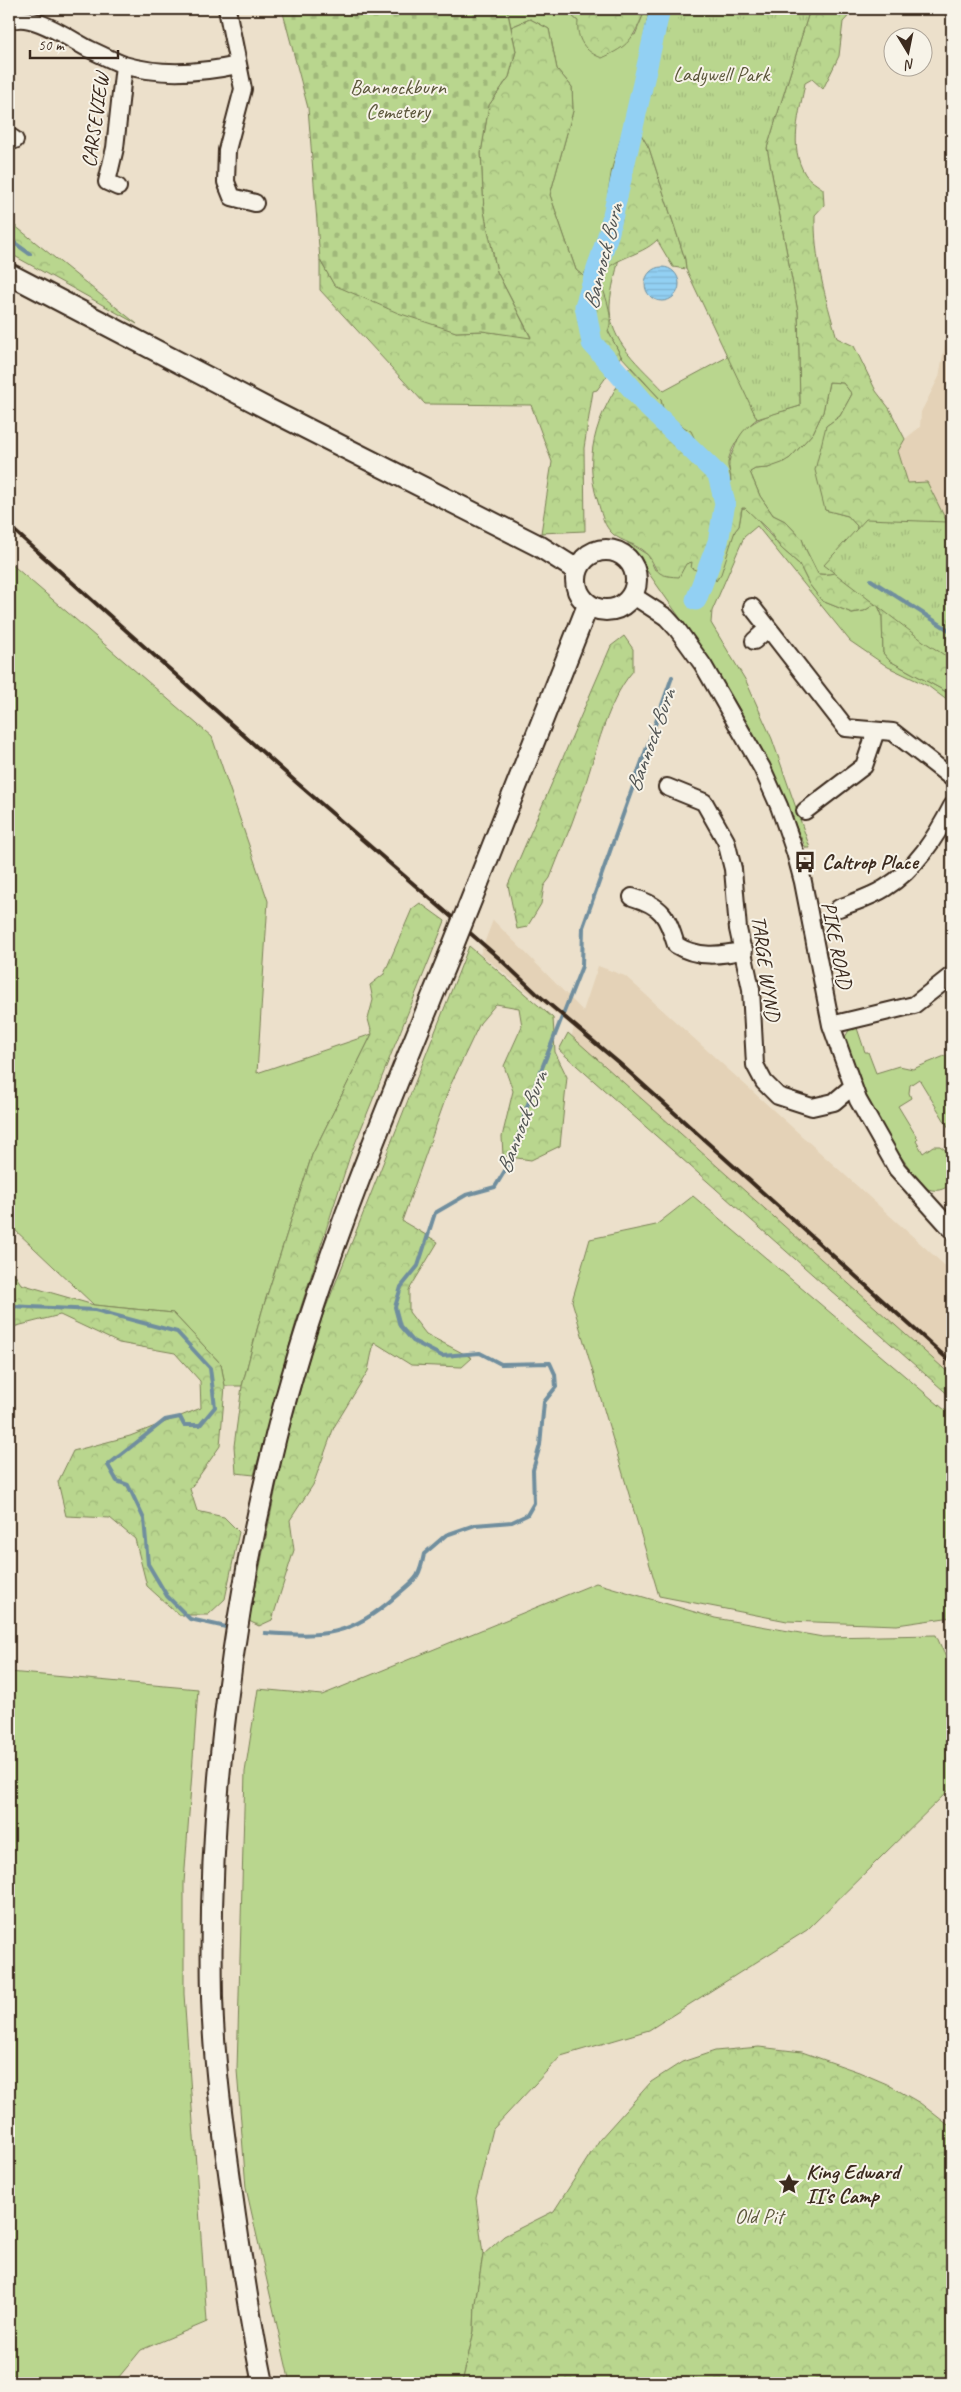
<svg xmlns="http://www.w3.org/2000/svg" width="961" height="2392" viewBox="0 0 961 2392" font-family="Caveat,sans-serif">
  <defs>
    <pattern id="forest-crowns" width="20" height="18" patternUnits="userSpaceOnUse" patternTransform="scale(1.25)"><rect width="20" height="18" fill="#b9d68e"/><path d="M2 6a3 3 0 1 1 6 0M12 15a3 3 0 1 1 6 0" fill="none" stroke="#a0b87a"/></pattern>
    <pattern id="cemetery-stones" width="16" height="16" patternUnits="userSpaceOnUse" patternTransform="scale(1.25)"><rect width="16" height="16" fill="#b9d68e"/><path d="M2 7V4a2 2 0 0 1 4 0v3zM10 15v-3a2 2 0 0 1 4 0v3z" fill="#a0b87a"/></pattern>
    <pattern id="park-tufts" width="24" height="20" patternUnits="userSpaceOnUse" patternTransform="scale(1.25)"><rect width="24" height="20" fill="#b9d68e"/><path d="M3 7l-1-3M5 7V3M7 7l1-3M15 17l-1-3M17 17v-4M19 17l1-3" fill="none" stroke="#a0b87a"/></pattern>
    <pattern id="water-rules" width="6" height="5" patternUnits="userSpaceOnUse" patternTransform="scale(1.25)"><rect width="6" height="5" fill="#92d0f3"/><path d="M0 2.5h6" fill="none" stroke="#7fb3d0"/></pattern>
  </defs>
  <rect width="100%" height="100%" fill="#ece0cb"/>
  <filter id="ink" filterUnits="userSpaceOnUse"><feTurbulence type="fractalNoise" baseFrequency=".02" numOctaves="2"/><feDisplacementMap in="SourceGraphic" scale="10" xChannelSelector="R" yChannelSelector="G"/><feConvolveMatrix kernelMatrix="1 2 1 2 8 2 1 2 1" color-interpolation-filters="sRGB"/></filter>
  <g filter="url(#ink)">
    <path fill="#e4d2b7" d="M952 305V525L947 522 927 482 908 483 898 451 905 439 920 427 921 412 939 377Z
      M493 920 583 1011 598 966 625 976 952 1272V1398L574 1063 566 1054 574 1028 480 954Z"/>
    <path fill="#b9d68e" stroke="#7a8056" d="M507 9H564L578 21 635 35 644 13 648 16 632 100 620 140 608 193 609 209 601 246 583 276 576 270 550 195 573 111 572 87 557 69 549 29 530 19 511 27Z
      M619 258C616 273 611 289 610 304 608 342 641 366 664 391L729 356 757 419C745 427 727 451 728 466 729 471 731 475 731 481 719 479 705 463 699 453 697 449 698 445 695 442 691 436 685 427 680 424 668 417 664 415 661 400L621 356 608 331 604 294 599 278 603 271Z
      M829 382 843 383 852 394 840 416 826 426 825 510 848 516 857 526 855 559C843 570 835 576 818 574L806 550 802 539 785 521 773 515 760 496 750 472 755 469 768 468 790 458 813 433 823 412Z
      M742 508H746L754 516 781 548 799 564 809 584 822 601 852 613 864 611 877 603 882 615 883 653 890 661 952 695V704L928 686 888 667 850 641 757 526 744 537 712 611 711 623 746 681 772 739 810 848H806C789 814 777 778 759 744 722 673 672 608 627 542L648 555 655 570C689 564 703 562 724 533L728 535 713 573 716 581 735 531 739 526Z
      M9 562 212 737 268 901 257 1073 372 1034 312 1155 262 1311 242 1386H225L221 1364 173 1313 94 1305 13 1228 12 1202 9 1197Z
      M851 1027 853 1030 857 1028 865 1052H868L876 1073 899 1066 913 1069 952 1053V1133L919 1079 910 1085 909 1093 911 1098 898 1106 918 1139 916 1141 923 1153 933 1146H940L952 1155V1183C943 1191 936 1192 924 1188L880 1128 856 1079 845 1045V1037Z
      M693 1196 952 1416V1617L897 1625 787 1621 659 1596 572 1301 590 1239 656 1225Z
      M596 1583 715 1618 823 1637 936 1635 952 1671V1787L807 1930 649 2030 561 2056 493 2129 476 2198 483 2255 475 2303 474 2331 462 2383H290L246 2188 237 2070 245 1772 258 1689 322 1695Z
      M9 1672 198 1689 184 1883V1994L207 2322 141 2350 114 2383H9Z"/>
    <path fill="url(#forest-crowns)" stroke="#7a8056" fill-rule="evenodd" d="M564 9H667L641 134 649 148 685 259 686 269 673 267 657 240C640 257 613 256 599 278 604 293 615 317 608 331L621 356 597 390 593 391 584 448 585 531 541 533 552 462 531 405 425 404 320 290V260L334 285 456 332 482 331 531 337 497 272 484 212 481 153 489 105 509 77 516 51 511 27 530 19 549 29 557 69 572 87 573 111 550 195 576 270 583 276 601 246 609 209 608 193 612 168 632 100 648 16 644 13C632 40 629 46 602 58 585 52 576 39 578 21Z
      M810 9H855L843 22 839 56 823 89 812 79 805 83C800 112 788 147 805 174 809 180 818 185 823 189L824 205 815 215C814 258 825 297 837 338L854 346 876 391 889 408 905 439 898 451 908 483 927 482 947 522 952 525V695L890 661 883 653 882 615 877 603 864 611 852 613 822 601 809 584 799 564 781 548 767 529 745 508H742L739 526 735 531 721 574 716 581 713 574 727 535 724 533 698 571 691 568 692 562 686 564 679 577C647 576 661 564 642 550 633 543 617 540 610 531 603 523 601 512 598 502 581 451 600 409 630 367L661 400 663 409 671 420 691 431C699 447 709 479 731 481 731 474 728 468 729 462 730 455 734 451 736 444 746 417 775 414 800 406L798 312 767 148ZM829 382 843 383 852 394 840 416 826 426 815 470 825 510 848 516 857 526 855 559C843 570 835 576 818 574L806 550 802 539 785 521 773 515 760 496 750 472 755 469 768 468 782 463 790 458 813 433 823 412Z
      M9 221 137 324 9 253Z
      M624 636 633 649V671C605 703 593 766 578 806 570 830 559 854 550 878L544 886 541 904 527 927 517 929 508 885 611 646Z
      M420 903 445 921 350 1156 296 1322 254 1475 236 1473 234 1446 242 1386 262 1311 312 1155 372 1034 368 1019 373 1000 370 985 384 974 412 909Z
      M469 946 553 1018 555 1052 567 1077 560 1146 531 1160 503 1156 502 1137 513 1091 504 1066 522 1026 519 1008 496 1004 480 1023 450 1086 402 1221 438 1242 409 1290V1312L426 1334 472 1358 462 1367 411 1365 374 1342 368 1371 334 1427 313 1485 290 1520 294 1550 272 1620 259 1626 249 1621 284 1448 317 1330Z
      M568 1033 952 1376V1398L559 1050Z
      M9 1266 21 1284 94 1305 173 1313 221 1364 225 1386 220 1446 190 1489 197 1511 224 1517 239 1532 225 1599 208 1615H179L147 1586 135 1539 110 1518 66 1516 58 1482 73 1451 130 1436 201 1408 200 1381 175 1353 119 1343 60 1315 9 1328Z
      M759 2047 802 2052 859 2072 887 2084 920 2103 952 2128V2383H462L474 2331 475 2303 483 2255 504 2236 554 2211 600 2139 651 2082 682 2062 715 2051Z"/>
    <path fill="url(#cemetery-stones)" stroke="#7a8056" d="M282 9H507L516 51 509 77 489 105 481 153 484 212 497 272 531 338 482 331 456 332 398 313 334 285 320 260 308 108Z"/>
    <path fill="url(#park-tufts)" stroke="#7a8056" d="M667 9H810L767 148 798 312 800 406 757 419 686 269 685 259 649 148 641 134Z
      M866 519 947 522 952 525V660L923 641 824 565Z"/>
    <path fill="url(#water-rules)" stroke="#6f8e9e" d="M645 284a17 17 0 1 1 34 0a17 17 0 1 1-34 0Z"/>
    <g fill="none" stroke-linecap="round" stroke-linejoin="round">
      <path stroke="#6f8e9e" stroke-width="4" d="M9 239 30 254
        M871 580 952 632
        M9 1306 95 1310 177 1332 210 1368 215 1407 200 1425H184L180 1417 165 1420 108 1465 117 1481 128 1485 144 1519 148 1564 167 1596 190 1619 226 1627
        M265 1633C324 1637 350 1637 396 1596 415 1579 419 1580 424 1554L446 1535 475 1525 512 1522 527 1515 534 1503 533 1470 540 1445 544 1402 556 1387 555 1374 550 1363 501 1364 480 1353 442 1356 413 1341 400 1326 395 1307 401 1287 418 1266 435 1213 466 1195 495 1187 512 1159 526 1109 582 966 583 927 672 677"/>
      <path stroke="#92d0f3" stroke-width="21" d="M660 9 609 232 585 306 592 343 648 407 718 475 725 503 718 542 696 600"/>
      <g stroke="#3b2a1e" stroke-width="20">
        <path id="minor" d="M227 9 243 89 227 150 226 182 232 197 255 203
          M9 22C28 9 71 40 89 49 100 54 113 61 124 65 161 76 201 73 238 65
          M9 136 15 140
          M118 187 107 182 115 148 124 65
          M632 595 666 617 677 629 703 665 762 768 779 806 795 852 803 882 831 1025 858 1100 897 1169 952 1230
          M752 607 846 728 893 732 952 778
          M754 641 767 629
          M667 787 704 802 726 841 733 869 738 929 751 989 755 1065 764 1082 778 1096 812 1107 834 1102 853 1086
          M805 811 864 766 876 731
          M632 897C662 906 667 915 676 945 697 958 720 956 744 950
          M839 908C854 902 871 897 885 888 916 869 936 837 952 806
          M831 1025 914 1005 952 975"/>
      </g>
      <g stroke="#3b2a1e" stroke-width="24">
        <path id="major" d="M9 274 270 410 539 546 577 570
          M576 580a30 30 0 1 1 60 0a30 30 0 1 1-60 0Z
          M478 883 588 605
          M263 2383C251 2328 243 2272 235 2216 225 2143 214 2071 212 1997 208 1807 230 1620 276 1436 317 1272 384 1115 448 958"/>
      </g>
      <use href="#minor" stroke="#f7f3e8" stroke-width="16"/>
      <use href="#major" stroke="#f7f3e8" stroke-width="20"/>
      <path stroke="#3b2a1e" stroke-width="4" d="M9 526 296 782 500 959 536 993 619 1063 952 1363"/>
      <g stroke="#3b2a1e" stroke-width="24" stroke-linecap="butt">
        <path id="major-bridge" d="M448 958 478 883"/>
      </g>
      <use href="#major-bridge" stroke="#f7f3e8" stroke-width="20"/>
    </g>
  </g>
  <defs>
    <g id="bus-bare" transform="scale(1.725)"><path d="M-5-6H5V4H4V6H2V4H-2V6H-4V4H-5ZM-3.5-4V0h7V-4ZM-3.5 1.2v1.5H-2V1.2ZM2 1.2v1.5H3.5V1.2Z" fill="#3b2a1e" stroke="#f7f3e8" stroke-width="2.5" paint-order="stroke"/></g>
    <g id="sight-bare" transform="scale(1.725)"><path d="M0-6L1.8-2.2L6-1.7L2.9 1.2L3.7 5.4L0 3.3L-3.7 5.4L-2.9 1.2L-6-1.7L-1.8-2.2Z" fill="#3b2a1e" stroke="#f7f3e8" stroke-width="2.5" paint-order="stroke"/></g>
  </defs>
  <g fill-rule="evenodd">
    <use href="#bus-bare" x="805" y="862"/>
    <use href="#sight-bare" x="789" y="2184"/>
  </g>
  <g text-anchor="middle" stroke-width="4" stroke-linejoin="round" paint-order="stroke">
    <g font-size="21" fill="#5a553a" stroke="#f7f3e8">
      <text x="721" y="81">Ladywell Park</text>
      <text x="398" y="94">Bannockburn<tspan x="398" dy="24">Cemetery</tspan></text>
      <text x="759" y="2223">Old Pit</text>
    </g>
    <g font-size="21" fill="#3b2a1e" stroke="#f7f3e8">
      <text transform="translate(95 120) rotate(-82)" y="7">CARSEVIEW</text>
      <text transform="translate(837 945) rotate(79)" y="7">PIKE ROAD</text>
      <text transform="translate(766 968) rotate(82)" y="7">TARGE WYND</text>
    </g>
    <g font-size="21" font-weight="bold" fill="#3b2a1e" stroke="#f7f3e8" text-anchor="start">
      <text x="822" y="869">Caltrop Place</text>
      <text x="806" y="2179">King Edward<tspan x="806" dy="24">II's Camp</tspan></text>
    </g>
    <g font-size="22" font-style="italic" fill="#515453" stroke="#f7f3e8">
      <text transform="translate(602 256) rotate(-76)" y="8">Bannock Burn</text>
      <text transform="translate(650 740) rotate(-70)" y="8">Bannock Burn</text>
      <text transform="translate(521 1122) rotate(-69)" y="8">Bannock Burn</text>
    </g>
  </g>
  <rect width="961" height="2392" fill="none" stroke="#f7f3e8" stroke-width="30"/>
  <rect x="15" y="15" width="931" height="2362" fill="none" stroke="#3b2a1e" stroke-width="2" filter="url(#ink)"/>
  <g transform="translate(908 52) rotate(170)"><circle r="24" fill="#f7f3e8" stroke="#aca397"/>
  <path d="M0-4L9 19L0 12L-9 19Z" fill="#3b2a1e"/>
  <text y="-8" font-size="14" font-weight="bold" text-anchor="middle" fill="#3b2a1e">N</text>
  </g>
  <path d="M30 50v8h88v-8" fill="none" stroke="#3b2a1e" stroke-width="2.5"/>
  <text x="38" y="50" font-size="15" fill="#3b2a1e" stroke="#f7f3e8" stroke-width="4" paint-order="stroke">50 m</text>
</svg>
